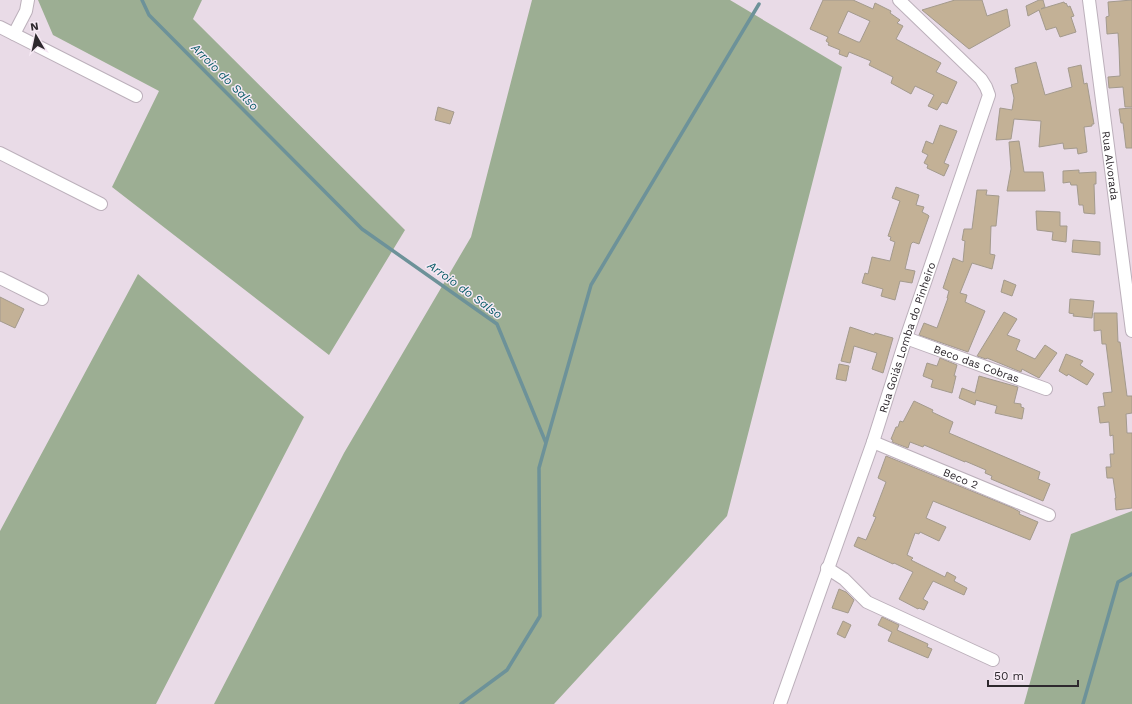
<svg xmlns="http://www.w3.org/2000/svg" width="1132" height="704" viewBox="0 0 1132 704" font-family="'Work Sans',sans-serif">
  <rect width="100%" height="100%" fill="#e9dbe7"/>
  <path fill="#9cae93" d="M38 0H202L193 19 405 230 329 355 112 187 159 91 53 35Z
    M532 0H730L842 67 727 516 554 704H214L344 453 471 237Z
    M138 274 304 417 156 704H0V531Z
    M1132 511V704H1024L1071 534Z"/>
  <g fill="none" stroke-linecap="round" stroke-linejoin="round">
    <path stroke="#6d9299" stroke-width="3.5" d="M142 0 149 15 362 229 497 324 546 443 539 468 540 616 507 670 461 704
      M546 443 591 285 759 4
      M1083 704 1118 582 1132 574"/>
  </g>
  <path fill="#c3b196" stroke="#a39a8d" fill-rule="evenodd" d="M823 0H853L873 9 875 3 891 11 890 13 900 20 897 23 903 26 896 39 941 63 936 72 957 82 947 104 942 102 937 110 928 106 934 95 915 86 911 94 891 83 893 77 869 65 871 61 849 52 847 57 839 54 840 50 828 45 829 43 826 41 828 37 810 29ZM848 11 870 21 860 42H858L838 33Z
    M955 0H982L987 16 1007 9 1010 26 969 49 922 10Z
    M1039 0H1043L1045 7 1041 9 1064 2 1065 4 1066 3 1068 7 1070 6 1074 16 1071 17 1076 32 1060 37 1056 27 1046 30 1039 10 1028 16 1026 6Z
    M1132 0V107H1125L1123 87 1109 88 1108 77 1120 76 1119 48 1118 33 1107 34 1106 17 1109 16 1108 2Z
    M1036 62 1045 95 1072 87 1068 68 1081 65 1084 84 1087 83 1094 124H1092V126L1084 127 1087 152 1078 154 1077 148 1064 149 1063 143 1039 147 1041 121 1014 119 1011 139 996 140 1000 108 1012 110 1014 98 1011 85 1018 83 1015 68Z
    M438 107 454 112 450 124 435 120Z
    M1132 108V148H1126L1123 123H1121L1119 109Z
    M940 125 957 131 944 163 949 165 944 176 927 168 928 165 924 163 928 155 922 152 926 141 933 144Z
    M1019 141 1024 172H1043L1045 191H1007L1011 169 1009 142Z
    M1079 170V173L1096 172V184H1094L1095 214 1084 213 1083 205H1079L1077 185H1071L1070 182 1063 183V171Z
    M896 187 919 195 916 205 924 207 922 212 928 215 929 216 919 244 913 242 911 244 905 269 915 271 912 283 900 281 895 300 881 296 883 289 862 283 865 273 868 274 872 257 890 261 895 242 890 240 891 237 888 236 900 201 892 198Z
    M977 190H987L986 195 999 196 996 226H991L990 254 995 255 992 269 972 263 960 293 967 295 965 302 985 311 968 352 919 335 924 323 937 328 948 298H947L949 291 943 288 953 258 963 262 965 241 962 240 964 229H972Z
    M1036 211 1060 212V226H1067L1066 242 1052 240 1053 232 1037 230Z
    M1073 240 1100 242V255L1072 252Z
    M1004 280 1016 285 1012 296 1001 292Z
    M0 297 24 309 15 328 0 321Z
    M1070 299 1094 301 1092 318 1073 316 1074 314 1069 313Z
    M1004 312 1017 319 1007 335 1020 340 1016 350 1035 359 1045 345 1057 353 1039 378 1022 369 1021 372 987 358 986 359 977 356Z
    M1094 313H1117V317L1118 342H1120L1127 396H1132V413L1126 414 1127 433H1132V508L1116 510 1115 498H1116L1113 478H1107L1106 467H1111L1110 454H1114L1113 435 1110 436 1109 422 1100 423 1098 407 1105 406 1103 393 1112 392 1106 344H1102L1101 330 1094 331Z
    M850 327 874 335 875 333 893 338 883 373 872 369 877 353 854 346 850 363 841 361Z
    M1066 354 1083 361 1080 365 1094 374 1087 385 1068 374 1067 376 1059 371Z
    M940 358 957 365 954 376H956L952 393 931 387 933 380 923 376 927 363 937 366Z
    M839 364 849 366 846 381 836 379Z
    M979 376 1018 387 1014 403 1021 404V407L1024 408 1022 419 995 413 997 406 976 400 975 405 959 398 962 388 975 393Z
    M914 401 933 410 932 412 953 422 949 433 1040 472 1038 479 1050 484 1043 501 991 479 992 476 985 473 986 470 965 461V462L924 445 923 447 910 442 908 448 892 442 893 440 891 439 896 427H898L900 421 903 422Z
    M886 456 1013 508 1020 512 1019 514 1038 522 1030 540 933 501 926 518 946 527 939 541 920 532 919 534 915 533 907 555 913 558 911 560 945 577 947 572 956 577 954 581 967 588 964 595 933 581 923 599 928 602 924 610 919 608 918 609 899 599 913 572 894 563 893 564 854 546 858 537 866 540 876 517 873 516 886 482 878 478Z
    M839 589 846 592 854 600 848 613 832 608Z
    M882 617 899 625 897 630 928 644 927 647 932 649 928 658 888 641 892 632 878 625Z
    M843 621 851 625 845 638 837 634Z"/>
  <g fill="none" stroke-linecap="round" stroke-linejoin="round">
    <g stroke="#bcb0bb" stroke-width="14">
      <g id="minor">
        <path id="s1" d="M1089 0 1132 331"/>
        <path d="M0 27 136 96"/>
        <path d="M14 34 26 11 28 0"/>
        <path d="M0 153 101 204"/>
        <path d="M0 278 42 299"/>
        <path id="s2" d="M906 338 1046 389"/>
        <path id="s3" d="M873 442 1049 515"/>
        <path d="M827 568 844 579 867 602 993 660"/>
        <path id="s4" d="M780 704 873 442 906 338 989 95 986 87 981 79 899 0"/>
      </g>
    </g>
    <use href="#minor" stroke="#fff" stroke-width="12"/>
  </g>
  <g text-anchor="middle" stroke-width="3" stroke-linejoin="round" paint-order="stroke">
    <g font-size="11" fill="#2e292e" stroke="#f6e9f4">
      <text dy="4" stroke="none"><textPath href="#s1" startOffset="167">Rua Alvorada</textPath></text>
      <text dy="4" stroke="none"><textPath href="#s4" startOffset="388">Rua Goiás Lomba do Pinheiro</textPath></text>
      <text dy="4" stroke="none"><textPath href="#s2" startOffset="75">Beco das Cobras</textPath></text>
      <text dy="4" stroke="none"><textPath href="#s3" startOffset="95">Beco 2</textPath></text>
    </g>
    <g font-size="12" font-style="italic" fill="#0a5d68" stroke="#f6e9f4">
      <text transform="translate(225 77) rotate(45)" y="4">Arroio do Salso</text>
      <text transform="translate(465 290) rotate(36)" y="4">Arroio do Salso</text>
    </g>
  </g>
  <g transform="translate(36 36) rotate(351)" stroke="#f6e9f4" stroke-width="3" paint-order="stroke">
  <path d="M0-3L7 15L0 10L-7 15Z" fill="#2e292e"/>
  <text y="-6" font-size="11" font-weight="bold" text-anchor="middle" fill="#2e292e">N</text>
  </g>
  <path d="M988 680v6h90v-6" fill="none" stroke="#2e292e" stroke-width="2"/>
  <text x="994" y="680" font-size="12" fill="#2e292e" stroke="#f6e9f4" stroke-width="3" paint-order="stroke">50 m</text>
</svg>
